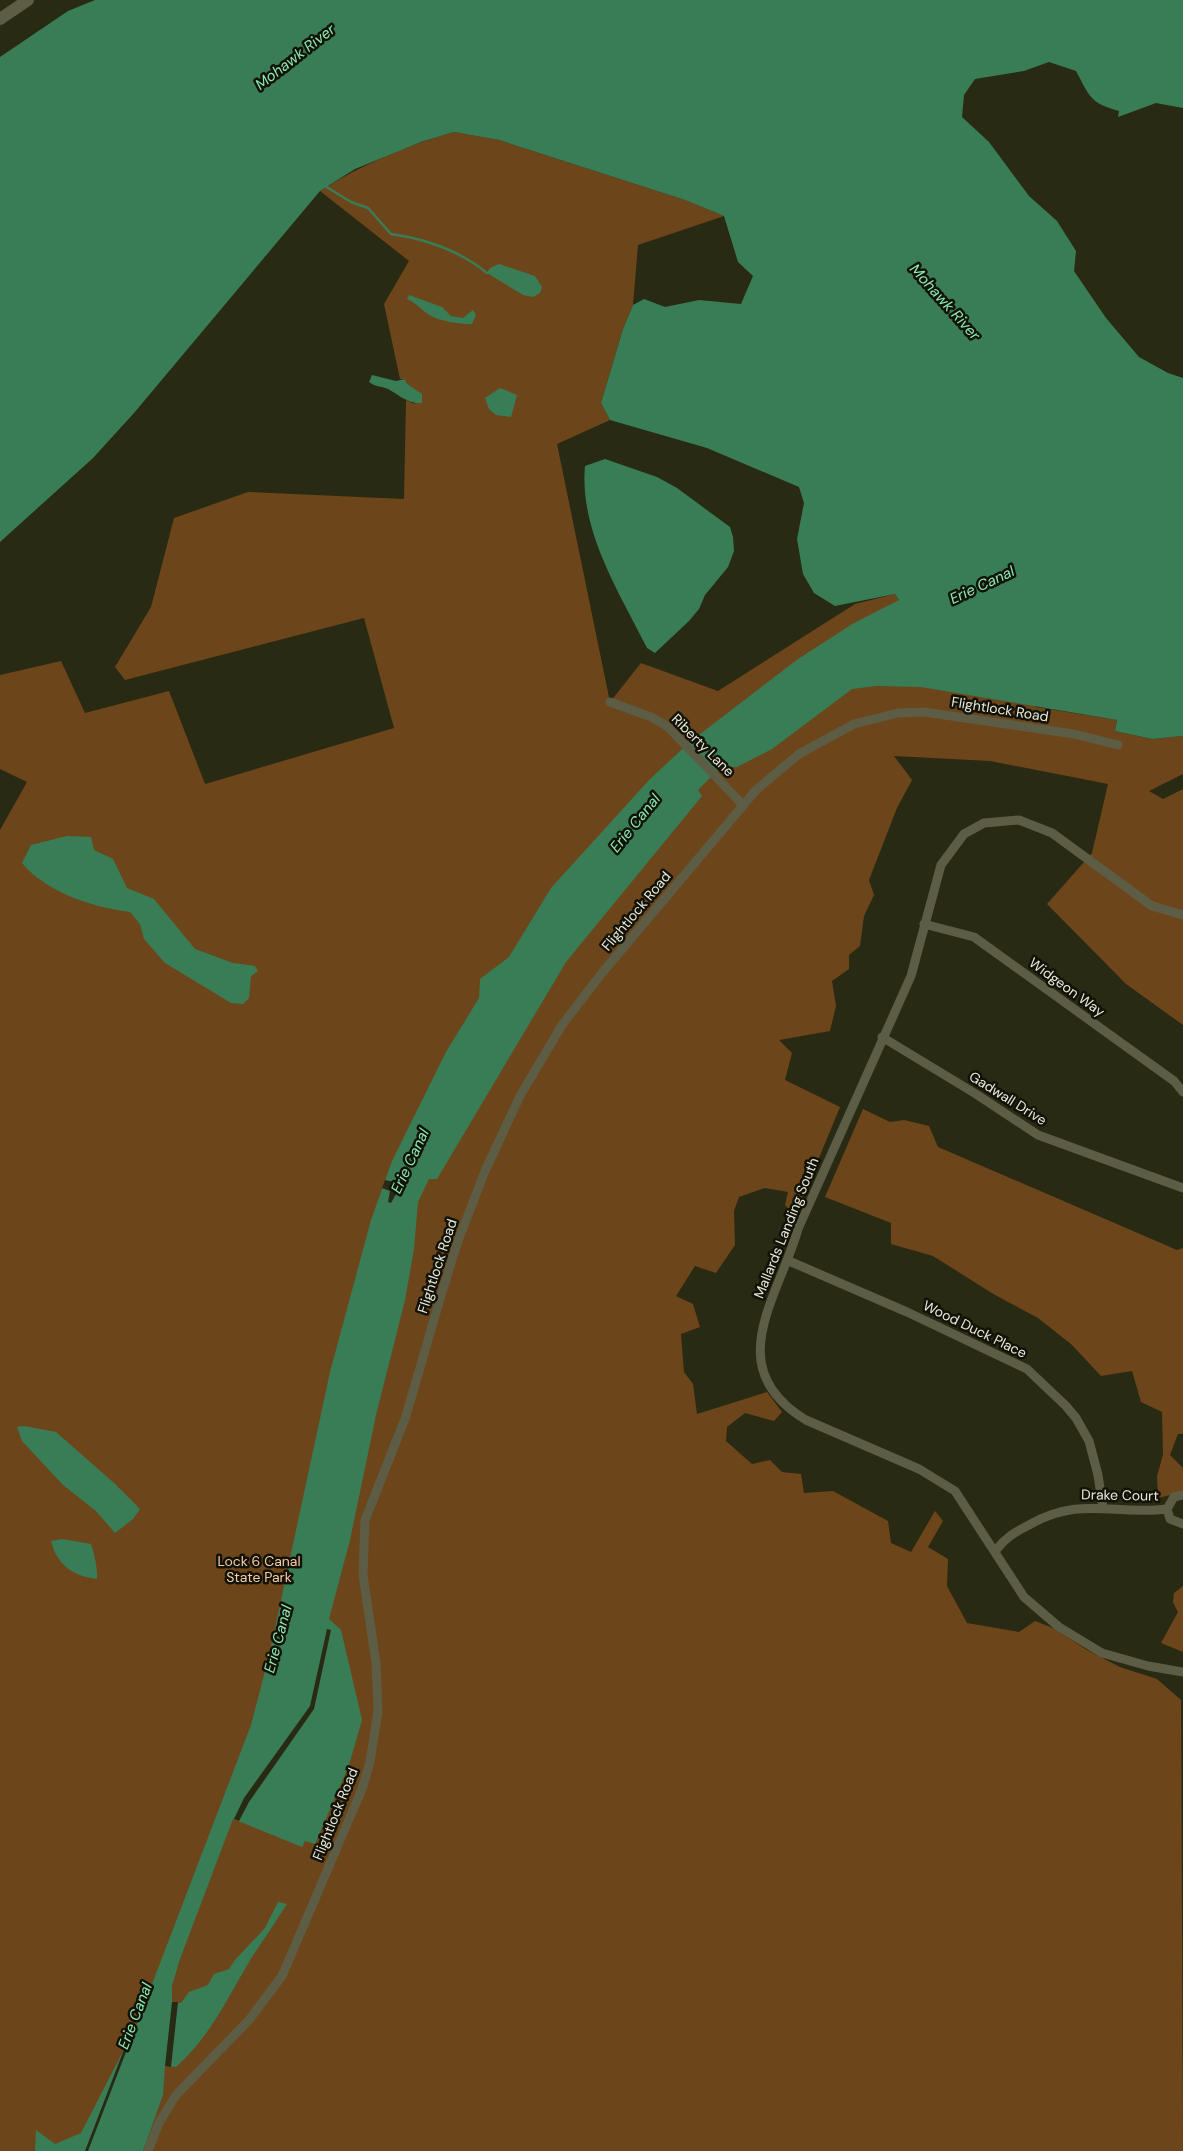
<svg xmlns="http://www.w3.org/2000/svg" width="1183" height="2151" viewBox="0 0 1183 2151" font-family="'DM Sans',sans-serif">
  <rect width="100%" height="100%" fill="#292a13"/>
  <path fill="#6d451a" d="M454 132 499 140 685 200 724 216 638 245 633 305 623 329 601 403 610 420 557 444 610 702 641 663 718 691 855 604 895 594 899 600 1036 707 1117 720 1115 731 1152 739 1183 736V774L1149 791 1163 799 1183 789V1025L1126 984 1047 904 1092 853 1108 784 990 761 894 756 912 780 897 808 869 880 874 895 864 916 860 946 849 955V969L832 981 836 1006 830 1031 779 1040 792 1053 785 1080 840 1107 795 1216 785 1205 788 1192 765 1188 739 1197 734 1211 735 1245 716 1273 695 1266 676 1296 693 1304 700 1327 681 1334 684 1372 693 1384 697 1414 767 1392 782 1412 774 1421 745 1413 727 1427 726 1441 752 1464 770 1460 782 1472 801 1474 804 1493 833 1491 888 1521 891 1543 911 1552 935 1511 943 1521 928 1547 948 1559 947 1586 967 1623 1019 1632 1035 1621 1053 1628 1087 1650 1120 1667 1157 1679 1181 1700 1183 2151H0V830L27 782 0 769V675L61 661 85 713 169 691 205 784 394 728 364 618 125 680 115 667 151 607 174 518 248 492 404 499 406 400 415 404 405 379H400L384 304 409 261 320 191C363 164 405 146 454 132Z
    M863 1109 890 1122 904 1120 929 1126 938 1147 1177 1250 1183 1248V1434H1178L1170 1455 1183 1468V1492L1158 1498 1157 1476 1163 1455 1162 1412 1141 1402 1132 1371 1101 1376 1071 1344 1038 1318 995 1295 933 1256 891 1244V1223L825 1197Z
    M1183 1586V1652L1161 1643 1178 1612 1173 1602 1174 1593Z"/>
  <path fill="#397d57" d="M95 0H1183V108L1156 103 1118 117 1119 111C1090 103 1090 97 1076 71L1049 62 1024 71 975 79 964 95 962 117 989 142 1029 196 1057 221 1076 251 1074 271 1106 318 1139 357 1168 373 1183 378V736L1152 739 1115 731 1117 720 921 687 876 686 852 689 772 749 737 767H721L698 790 702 796 566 962 437 1179H429L418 1202 414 1249 405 1300 376 1415 350 1540 329 1619 341 1630 362 1720 349 1765 315 1844 305 1841 302 1847 233 1819 180 1959 172 1986V2002L181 2003 189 1992 208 1985 214 1974 229 1969 235 1960 265 1928 278 1902 287 1904C275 1923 261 1943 249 1962 227 1999 209 2038 176 2067L165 2066 163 2095 143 2151H35L36 2130 55 2144 81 2133 136 2026 251 1725 269 1656 330 1372 371 1220 392 1161 446 1052 479 998 480 979 509 957 551 888 650 779 691 741 798 659 854 623 899 600 895 594 835 606 814 593 803 574 797 539 804 503 799 487 707 448 610 420 601 403 623 329 633 305 644 299 665 307 699 300 741 304 753 276 738 262 724 216 685 200 499 140 454 132 421 142 355 169 320 191 134 413 93 458 0 542V57L68 11Z
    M499 264 535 276 542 287 540 293 533 297 523 295 487 273 490 268Z
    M409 295 442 307 451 316 463 318 473 310 476 315 472 324C464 325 441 321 433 317 423 312 417 303 407 299Z
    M372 375 396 381 405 379 407 384 422 394V403C408 404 399 395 388 389 381 386 375 387 369 382Z
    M500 388 517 395 511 417 496 415 489 409 485 398Z
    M605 459 657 477 677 488 730 527 733 537 734 551 728 567 705 595 699 609 689 621 655 653 647 648C619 592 579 530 585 466Z
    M67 836 91 837 94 850 113 859 127 888 154 899 195 949 233 963 255 966 258 971 251 976 249 998 243 1004 231 1003 165 963 144 939 140 924 130 912C93 907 47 893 22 863L31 845Z
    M24 1426 56 1432 114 1483 140 1509 133 1519 115 1533 96 1511 63 1485 22 1441 17 1427Z
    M62 1539 91 1544C94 1552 98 1571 97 1579 73 1576 57 1565 51 1541Z"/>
  <path fill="#292a13" d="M402 1171 399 1189 391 1203 388 1202 390 1191 382 1188 385 1180 394 1182Z
    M327 1629 331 1630 314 1709 249 1802 239 1821 234 1819 244 1798 310 1706Z
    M172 2002H178L171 2067 165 2066Z
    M136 2026 88 2151H85L123 2052Z"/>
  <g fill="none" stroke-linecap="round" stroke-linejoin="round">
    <path stroke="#397d57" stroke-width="2.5" d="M325 186 351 202 368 208 391 234C426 239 459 250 487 273"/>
    <path stroke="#5c5d44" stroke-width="9" d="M610 702 651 717 667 726 743 805
      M1183 915 1152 906 1052 833 1019 820 984 823 964 834 941 865 911 976 798 1229C778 1299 720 1368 806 1420L919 1469 955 1491 1024 1597 1059 1627 1102 1653 1148 1666 1183 1672
      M924 924 974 937 1174 1081 1183 1092
      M882 1037 976 1094 1038 1135 1183 1188
      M789 1261 907 1312 1027 1369 1066 1406 1076 1418 1089 1441 1098 1475 1103 1508
      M1183 1495 1174 1497 1167 1509 1170 1519 1183 1524
      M996 1550C1005 1538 1015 1532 1029 1525 1081 1495 1114 1516 1167 1509
      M148 2151 159 2123 176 2095 249 2020 282 1976 362 1789 370 1762 378 1711 376 1663 363 1575 365 1520 405 1419 442 1292 458 1241 485 1171 520 1096 562 1025 602 973 756 790 799 754 854 724 898 713 924 712 1074 734 1118 745"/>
    <path stroke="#5c5d44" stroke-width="12" d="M0 19 28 0"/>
  </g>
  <g text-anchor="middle" stroke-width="5" stroke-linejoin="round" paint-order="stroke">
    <g font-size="14" fill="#e8e9db" stroke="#121208">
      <text transform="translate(1000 709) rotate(9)" y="5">Flightlock Road</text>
      <text transform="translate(703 745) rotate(45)" y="5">Riberty Lane</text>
      <text transform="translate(636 911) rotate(-50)" y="5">Flightlock Road</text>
      <text transform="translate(1067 987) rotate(36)" y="5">Widgeon Way</text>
      <text transform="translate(1008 1098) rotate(32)" y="5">Gadwall Drive</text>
      <text transform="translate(786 1228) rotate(-68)" y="5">Mallards Landing South</text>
      <text transform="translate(437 1266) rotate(-72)" y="5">Flightlock Road</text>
      <text transform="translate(975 1329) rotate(26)" y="5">Wood Duck Place</text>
      <text transform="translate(1120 1495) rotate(1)" y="5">Drake Court</text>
      <text transform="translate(335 1814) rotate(-68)" y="5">Flightlock Road</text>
    </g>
    <g font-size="14" fill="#f7cba3" stroke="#121208">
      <text x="259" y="1566">Lock 6 Canal<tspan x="259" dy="16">State Park</tspan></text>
    </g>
    <g font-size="15" font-style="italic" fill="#8bebb3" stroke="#121208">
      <text transform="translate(295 57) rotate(-38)" y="5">Mohawk River</text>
      <text transform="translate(945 302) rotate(48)" y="5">Mohawk River</text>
      <text transform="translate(982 585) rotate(-25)" y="5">Erie Canal</text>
      <text transform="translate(635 823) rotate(-51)" y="5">Erie Canal</text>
      <text transform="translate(410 1161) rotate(-65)" y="5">Erie Canal</text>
      <text transform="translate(278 1639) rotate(-75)" y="5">Erie Canal</text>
      <text transform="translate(135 2016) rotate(-69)" y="5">Erie Canal</text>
    </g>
  </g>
</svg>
